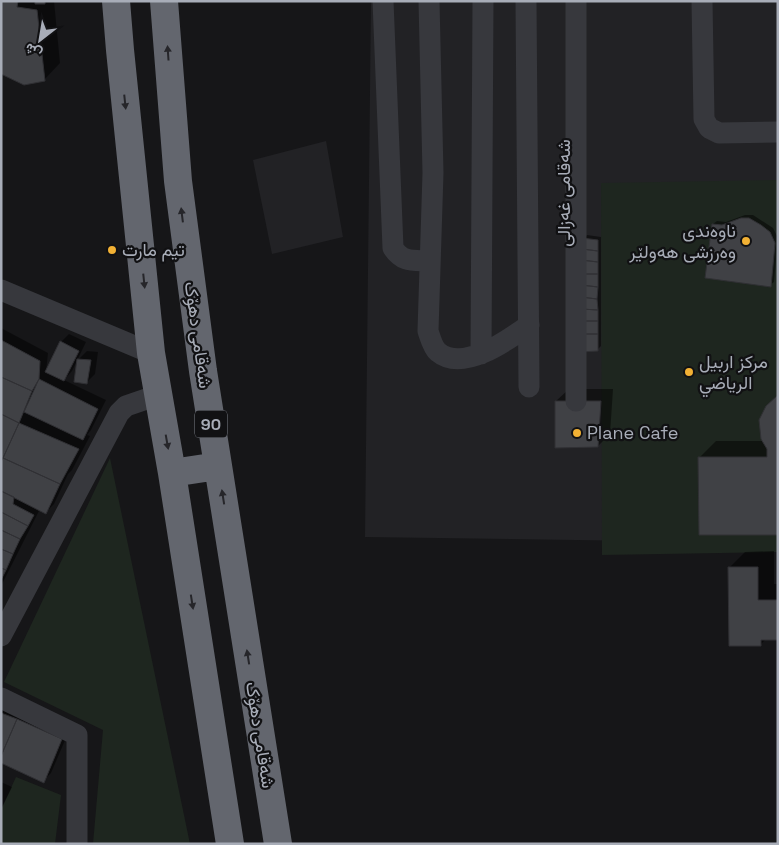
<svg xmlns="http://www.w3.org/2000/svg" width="779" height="845" viewBox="0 0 779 845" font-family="'Space Grotesk',Vazirmatn,sans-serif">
  <rect width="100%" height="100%" fill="#161618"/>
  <path fill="#222225" d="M371 1H778V543L365 537Z
    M326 141 343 237 272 254 253 160Z"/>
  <path fill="#1e261f" d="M778 180V552L602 555 601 183Z
    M110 458 190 844H93L103 730 4 682Z
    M16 777 61 795 55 844H1V810Z"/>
  <path fill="#0007" d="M1 1H54L60 63 44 80Z
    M745 215H753L773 228 778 238 774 282 770 285 713 224 717 221 726 222Z
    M587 235 601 237V346L597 350 583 239Z
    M1 328 48 353 46 372 61 342 69 334 86 342 72 371 64 380 106 400 91 430 87 435 90 436 72 470 68 474 54 504 46 512 40 509 1 586Z
    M87 351 98 352 95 374 87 382 79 359Z
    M569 389H613L610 434 598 446 556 401Z
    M767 407 778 534 699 458 716 441H764Z
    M774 551V584H778V638H767L761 644 729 568 745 552Z
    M1 703 69 731 51 773 43 781 1 763Z
    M1 782 12 787 1 809Z"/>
  <path fill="#404145" stroke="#303034" d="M1 1H18L17 7 37 10 45 81 24 85 1 74Z
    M35 1H45V4H35Z
    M741 218H749L761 225 770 232 775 243 771 287 705 278 712 224 722 225Z
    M582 238 598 240V251L582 249Z
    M582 249 598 251V262L581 260Z
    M581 260 598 262V274H581Z
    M581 274H598V287L581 285Z
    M581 285 598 287 597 299 581 297Z
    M581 297 597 299 598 310 581 309Z
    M581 309 598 310V321H580Z
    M580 321H598V334H580Z
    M580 334H598V351L580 352Z
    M1 340 40 361 39 379 32 391 1 377Z
    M60 341 79 351 64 381 45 372Z
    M77 359 91 360 87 384 74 382Z
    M1 377 32 391 19 423 1 414Z
    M39 379 98 409 83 440 24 412Z
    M778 395V535H699L698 457H767V449L761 439 759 420 766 406Z
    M555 401H601L598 447 555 448Z
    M1 414 19 423 3 458 1 457Z
    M19 423 79 449 60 484 3 458Z
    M3 458 60 484 46 514 1 491V462Z
    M1 491 14 497 13 504 34 515 28 526 1 512Z
    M1 512 28 526 20 539 1 530Z
    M1 530 20 539 13 554 1 549Z
    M1 549 13 554 6 570 1 568Z
    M728 567H758V600H778V640H761V646H729Z
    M1 568 6 570 1 580Z
    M1 713 17 719 1 756Z
    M17 719 62 739 44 783 1 763V756Z"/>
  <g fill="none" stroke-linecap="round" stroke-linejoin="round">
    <path stroke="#37383d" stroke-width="21" d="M383 1 393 248C403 263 413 260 430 261
      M429 1 433 173 428 331C430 337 433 348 438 352 463 373 508 340 529 325
      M526 1 529 387
      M702 1 704 119 709 128 719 133 778 132
      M1 290 151 353
      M481 354 483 1
      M576 401V1
      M1 636 119 413 126 406 158 395
      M1 698 77 735V844"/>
    <path stroke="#63666e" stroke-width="28" d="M116 1 120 50 151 353 172 473 230 844
      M164 1 178 181 203 371 278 844
      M172 473 218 466"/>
  </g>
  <defs><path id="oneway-solid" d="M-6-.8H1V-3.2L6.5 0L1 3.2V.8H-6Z" transform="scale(1.25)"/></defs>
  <g fill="#26262a">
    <use href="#oneway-solid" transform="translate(168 53) rotate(-94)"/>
    <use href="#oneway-solid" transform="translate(125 102) rotate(84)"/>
    <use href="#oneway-solid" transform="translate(182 215) rotate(-97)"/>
    <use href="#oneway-solid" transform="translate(144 281) rotate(84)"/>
    <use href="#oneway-solid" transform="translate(167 442) rotate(80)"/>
    <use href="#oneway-solid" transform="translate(223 497) rotate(-99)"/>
    <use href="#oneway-solid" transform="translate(192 602) rotate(81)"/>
    <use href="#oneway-solid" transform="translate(248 657) rotate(-99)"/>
  </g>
  <g fill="#f2b134" stroke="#111113" stroke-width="2">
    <circle cx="746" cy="241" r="5"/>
    <circle cx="112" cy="250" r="5"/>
    <circle cx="689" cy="372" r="5"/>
    <circle cx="577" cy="433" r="5"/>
  </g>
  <g text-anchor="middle" stroke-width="4.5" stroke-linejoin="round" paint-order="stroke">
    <rect fill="#111113" stroke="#7b7e86" stroke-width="1" x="195" y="410.5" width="32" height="27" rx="4"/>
    <g font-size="16" font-weight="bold" fill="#a8adb8">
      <text x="211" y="430">90</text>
    </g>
    <g font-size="18" fill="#a8adb8" stroke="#111113">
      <text transform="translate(564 193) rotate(-90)" y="6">شەقامی غەزالی</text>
      <text transform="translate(198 335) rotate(82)" y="6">شەقامی دهۆک</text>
      <text transform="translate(260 735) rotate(81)" y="6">شەقامی دهۆک</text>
    </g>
    <g font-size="18" fill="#a8adb8" stroke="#111113" text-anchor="start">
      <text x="736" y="237" text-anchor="end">ناوەندی<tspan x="736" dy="21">وەرزشی هەولێر</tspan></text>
      <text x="122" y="256">تيم مارت</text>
      <text x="699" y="368">مركز اربيل<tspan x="699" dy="21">الرياضي</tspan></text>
      <text x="587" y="439">Plane Cafe</text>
    </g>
  </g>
  <rect width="779" height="845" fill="none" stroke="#a8adb8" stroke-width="5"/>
  <g transform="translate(40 40) rotate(211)" stroke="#111113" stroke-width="4" paint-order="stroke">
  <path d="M0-4L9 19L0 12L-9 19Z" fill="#a8adb8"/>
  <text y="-8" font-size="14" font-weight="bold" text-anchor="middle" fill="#a8adb8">ش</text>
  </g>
</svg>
